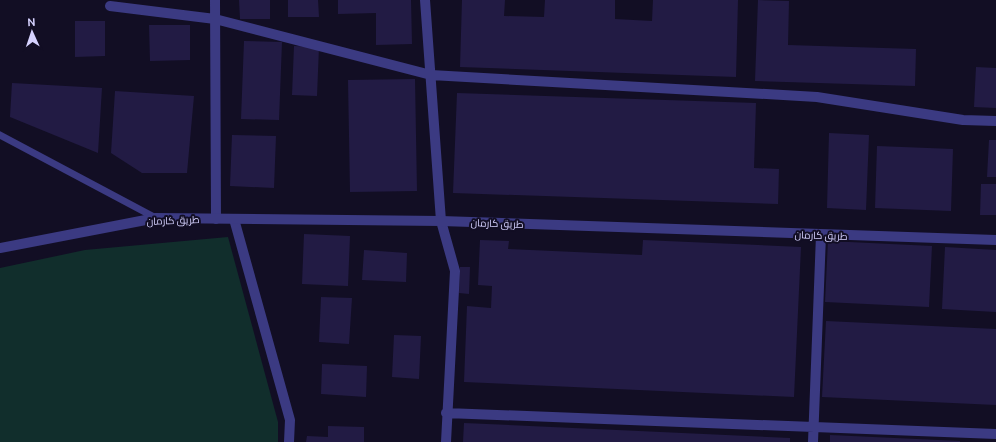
<svg xmlns="http://www.w3.org/2000/svg" width="996" height="442" viewBox="0 0 996 442" font-family="Ubuntu,Cairo,sans-serif">
<rect width="100%" height="100%" fill="#120e24"/>
<path fill="#112e2c" d="M228,237L278,422V442H0V268L85,250Z"/>
<path fill="#221b44" d="M239,0H270V19H240Z
M288,0H318L319,17H288Z
M338,0H411L412,44L376,45V13L338,14Z
M462,0H505L504,16L544,17L545,0H615V19L652,21L653,0H738L736,77L460,67Z
M758,0L789,1L788,45L916,49L915,86L755,81Z
M75,21H105V56L75,57Z
M149,25H190V60L150,61Z
M244,41L282,42L279,120L241,119Z
M294,46L319,47L317,96L292,95Z
M976,67L996,68V108L974,107Z
M415,79L417,191L350,192L348,80Z
M12,83L102,88L98,153L10,117Z
M115,91L194,96L187,173H142L111,153Z
M457,93L756,103L754,168L779,169L778,204L453,193Z
M829,133L869,135L866,210L827,208Z
M232,135L276,136L274,188L230,186Z
M989,140H996V177H987Z
M877,146L953,149L951,211L875,208Z
M981,184H996V215H980Z
M304,234L350,236L348,286L302,284Z
M480,240L509,241L508,249L642,255L643,240L801,247L794,397L464,382L467,306L491,308L492,286L478,285Z
M828,241L932,246L929,307L825,302Z
M945,247L996,250V312L942,309Z
M364,250L407,253L406,282L362,280Z
M460,267H470L469,294L459,293Z
M321,297L352,298L349,344L319,342Z
M826,321L996,329V405L822,397Z
M394,335L421,336L419,379L392,377Z
M322,364L367,366L366,397L321,394Z
M464,423L790,438V442H463Z
M328,426L364,427V442H306L307,436L328,437Z
M830,435L960,441V442H830Z"/>
<g fill="none" stroke-linecap="round" stroke-linejoin="round">
<path stroke="#3b3a82" stroke-width="7" d="M0,135L156,218"/>
<path stroke="#3b3a82" stroke-width="10" d="M215,0L216,219
M425,0L441,221L455,271L446,442
M110,6L215,19L431,75L817,97L963,120L996,121
M234,219L290,420L289,442
M446,413L996,434
M813,442L821,235"/>
<path stroke="#3b3a82" stroke-width="10" d="M0,248L156,218L441,221L996,240"/>
</g>
<g text-anchor="middle" stroke-width="4" stroke-linejoin="round" paint-order="stroke">
<g font-size="10" fill="#d6d2ff" stroke="#120e24">
<text transform="translate(173 220) rotate(-2)" y="4">طريق كارمان</text>
<text transform="translate(497 223) rotate(2)" y="4">طريق كارمان</text>
<text transform="translate(821 235) rotate(2)" y="4">طريق كارمان</text>
</g>
</g>
<g transform="translate(32 32) rotate(357)" stroke="#120e24" stroke-width="3" paint-order="stroke">
<path d="M0-3L7 15L0 10L-7 15Z" fill="#d6d2ff"/>
<text y="-6" font-size="11" font-weight="bold" text-anchor="middle" fill="#d6d2ff">N</text>
</g>
</svg>
